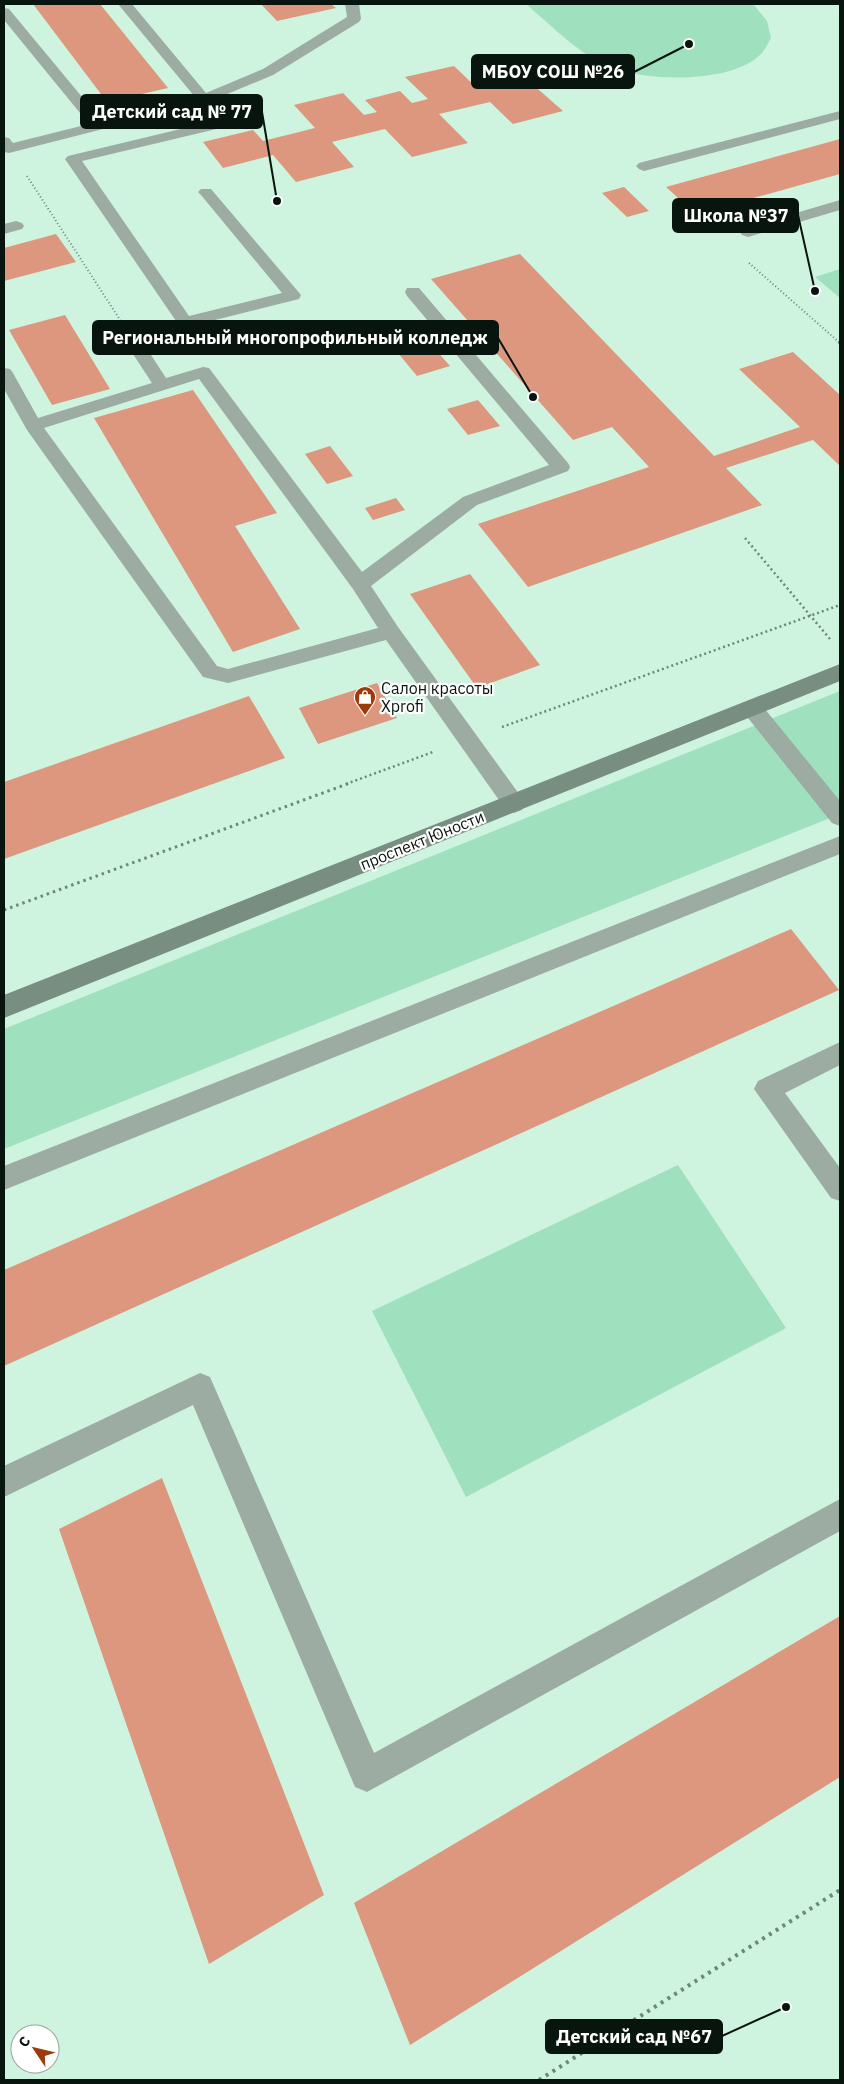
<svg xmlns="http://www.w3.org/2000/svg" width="844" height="2084" viewBox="0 0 844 2084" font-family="'IBM Plex Sans',sans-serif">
<rect width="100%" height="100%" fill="#cef3df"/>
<path fill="#9fe0bf" d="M526,4H753L767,21L771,38C768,43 765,50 761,54C732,83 655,81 618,70C609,67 599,62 591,57C569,44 545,20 526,4Z
M840,269V298L815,277Z
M840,691V814L4,1149V1029Z
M678,1165L786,1328L466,1497L372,1311Z"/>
<path fill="#dc977e" d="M33,4H100L168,88L107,102Z
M261,4H331L336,8L277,21Z
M454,66L476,87L523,76L563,111L513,124L490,102L439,114L468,143L412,157L385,129L332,142L354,167L296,182L273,155L223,168L203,142L253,130L263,141L315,128L294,105L343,93L364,115L377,112L365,100L400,91L412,103L428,99L405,77Z
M840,139V174L696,214L666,187Z
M624,187L649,211L627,217L602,193Z
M56,234L76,262L4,281V248Z
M520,254L714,456L800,427L739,369L793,352L840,395V466L813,440L726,468L762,505L528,587L478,524L649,467L612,427L573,440L431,279Z
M65,315L110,389L52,405L9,330Z
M425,338L450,366L417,376L393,347Z
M193,390L277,513L235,526L300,629L233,652L94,418Z
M478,400L500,426L468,435L447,409Z
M330,446L353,476L327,484L305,454Z
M396,498L405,510L373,520L365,508Z
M470,574L540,665L477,688L410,594Z
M377,683L397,718L318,744L299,708Z
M249,696L285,758L4,859V782Z
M791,929L839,990L4,1366V1270Z
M162,1478L324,1895L209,1964L59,1529Z
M840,1616V1777L410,2045L354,1903Z"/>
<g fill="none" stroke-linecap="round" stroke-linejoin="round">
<path stroke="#6e877a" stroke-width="2" stroke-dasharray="1 2.5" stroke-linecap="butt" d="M27,176L124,326
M749,263L840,343"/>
<path stroke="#6e877a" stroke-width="2.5" stroke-dasharray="2 3" stroke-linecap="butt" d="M838,342L840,343
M745,538L830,639
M502,727L840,605
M346,784L433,752"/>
<path stroke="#6e877a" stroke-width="3" stroke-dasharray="2.5 4" stroke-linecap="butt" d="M4,910L350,783"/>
<path stroke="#6e877a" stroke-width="4" stroke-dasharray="3 5" stroke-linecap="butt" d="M539,2080L840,1890"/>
<path fill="#9caca3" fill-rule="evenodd" d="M118,4H132L206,93L263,69L347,17L345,4H359L361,19L359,22L273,75L213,100L231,123L229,126L82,161L189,316L282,293L201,195L198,192L201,189H211L301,295L299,299L191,326L151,355L166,378L203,367L209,368L362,572L463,497L549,465L407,296L405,292L407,288H419L568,463L570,467L568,471L477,505L371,586L398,627L522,798L525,804L522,810L514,813L506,810L386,640L228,683L203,677L27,430L4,389V368L10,369L13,373L38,418L152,383L133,354L176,321L65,159L68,156L214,121L201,104L9,153L4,152V137L9,138L13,143L89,124L4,20V8L9,9L102,121L195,97ZM199,379L353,589L378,628L228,669L217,666L44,428Z
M840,111V119L644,171L639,169L636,166L639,163Z
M840,200V210L748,237L742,235L740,232L742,229Z
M16,221L22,223L24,226L22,229L4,234V224Z
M752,700L760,703L840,801V826L832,823L744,713L741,708L744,703Z
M840,836V854L4,1190V1166Z
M840,1042V1065L785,1093L840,1168V1201L831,1198L754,1089L758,1081Z
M200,1373L210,1377L374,1753L840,1499V1531L367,1792L355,1787L193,1405L4,1497V1466Z"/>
<path fill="#778e81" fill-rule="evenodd" d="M840,664V681L4,1018V995Z"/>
</g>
<defs>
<g id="shop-pin" transform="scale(1.125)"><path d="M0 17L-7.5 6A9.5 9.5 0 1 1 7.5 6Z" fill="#9e3909" stroke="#fff"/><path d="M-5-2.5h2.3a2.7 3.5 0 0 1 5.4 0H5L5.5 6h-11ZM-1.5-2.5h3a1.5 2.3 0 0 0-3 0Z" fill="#fff"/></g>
</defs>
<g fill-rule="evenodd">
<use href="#shop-pin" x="365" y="697"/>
</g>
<g text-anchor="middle" stroke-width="4.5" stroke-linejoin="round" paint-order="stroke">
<g font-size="16" fill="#08150f" stroke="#fff" text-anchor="start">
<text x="381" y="694">Салон красоты<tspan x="381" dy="18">Xprofi</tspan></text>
</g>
<g font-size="16" fill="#08150f" stroke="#fff">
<text transform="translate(422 840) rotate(-22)" y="6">проспект Юности</text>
</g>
</g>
<path fill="none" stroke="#08150f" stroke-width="2" d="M689 44L634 72M277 201L262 112M815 291L798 215M533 397L498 338M786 2007L722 2036"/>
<g fill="#08150f" stroke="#fff" stroke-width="2">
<circle cx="689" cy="44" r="5"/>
<circle cx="277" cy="201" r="5"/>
<circle cx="815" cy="291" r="5"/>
<circle cx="533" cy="397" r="5"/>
<circle cx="786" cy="2007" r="5"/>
</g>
<g fill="#08150f" stroke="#08150f" stroke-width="2">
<rect x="472" y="55" width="162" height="33" rx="5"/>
<rect x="81" y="95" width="181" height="33" rx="5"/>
<rect x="673" y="199" width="125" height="33" rx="5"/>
<rect x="93" y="321" width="405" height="33" rx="5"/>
<rect x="546" y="2020" width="176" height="33" rx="5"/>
</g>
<g font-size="18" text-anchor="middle" font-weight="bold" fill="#fff">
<text x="553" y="78">МБОУ СОШ №26</text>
<text x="172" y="118">Детский сад № 77</text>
<text x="736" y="222">Школа №37</text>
<text x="295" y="344">Региональный многопрофильный колледж</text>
<text x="634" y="2043">Детский сад №67</text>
</g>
<rect width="844" height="2084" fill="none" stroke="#08150f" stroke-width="10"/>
<g transform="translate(35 2049) rotate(305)"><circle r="24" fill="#ffffff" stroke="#9ca19f"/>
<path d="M0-4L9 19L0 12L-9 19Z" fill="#9e3909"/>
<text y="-8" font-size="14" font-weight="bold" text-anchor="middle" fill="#08150f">С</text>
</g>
</svg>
